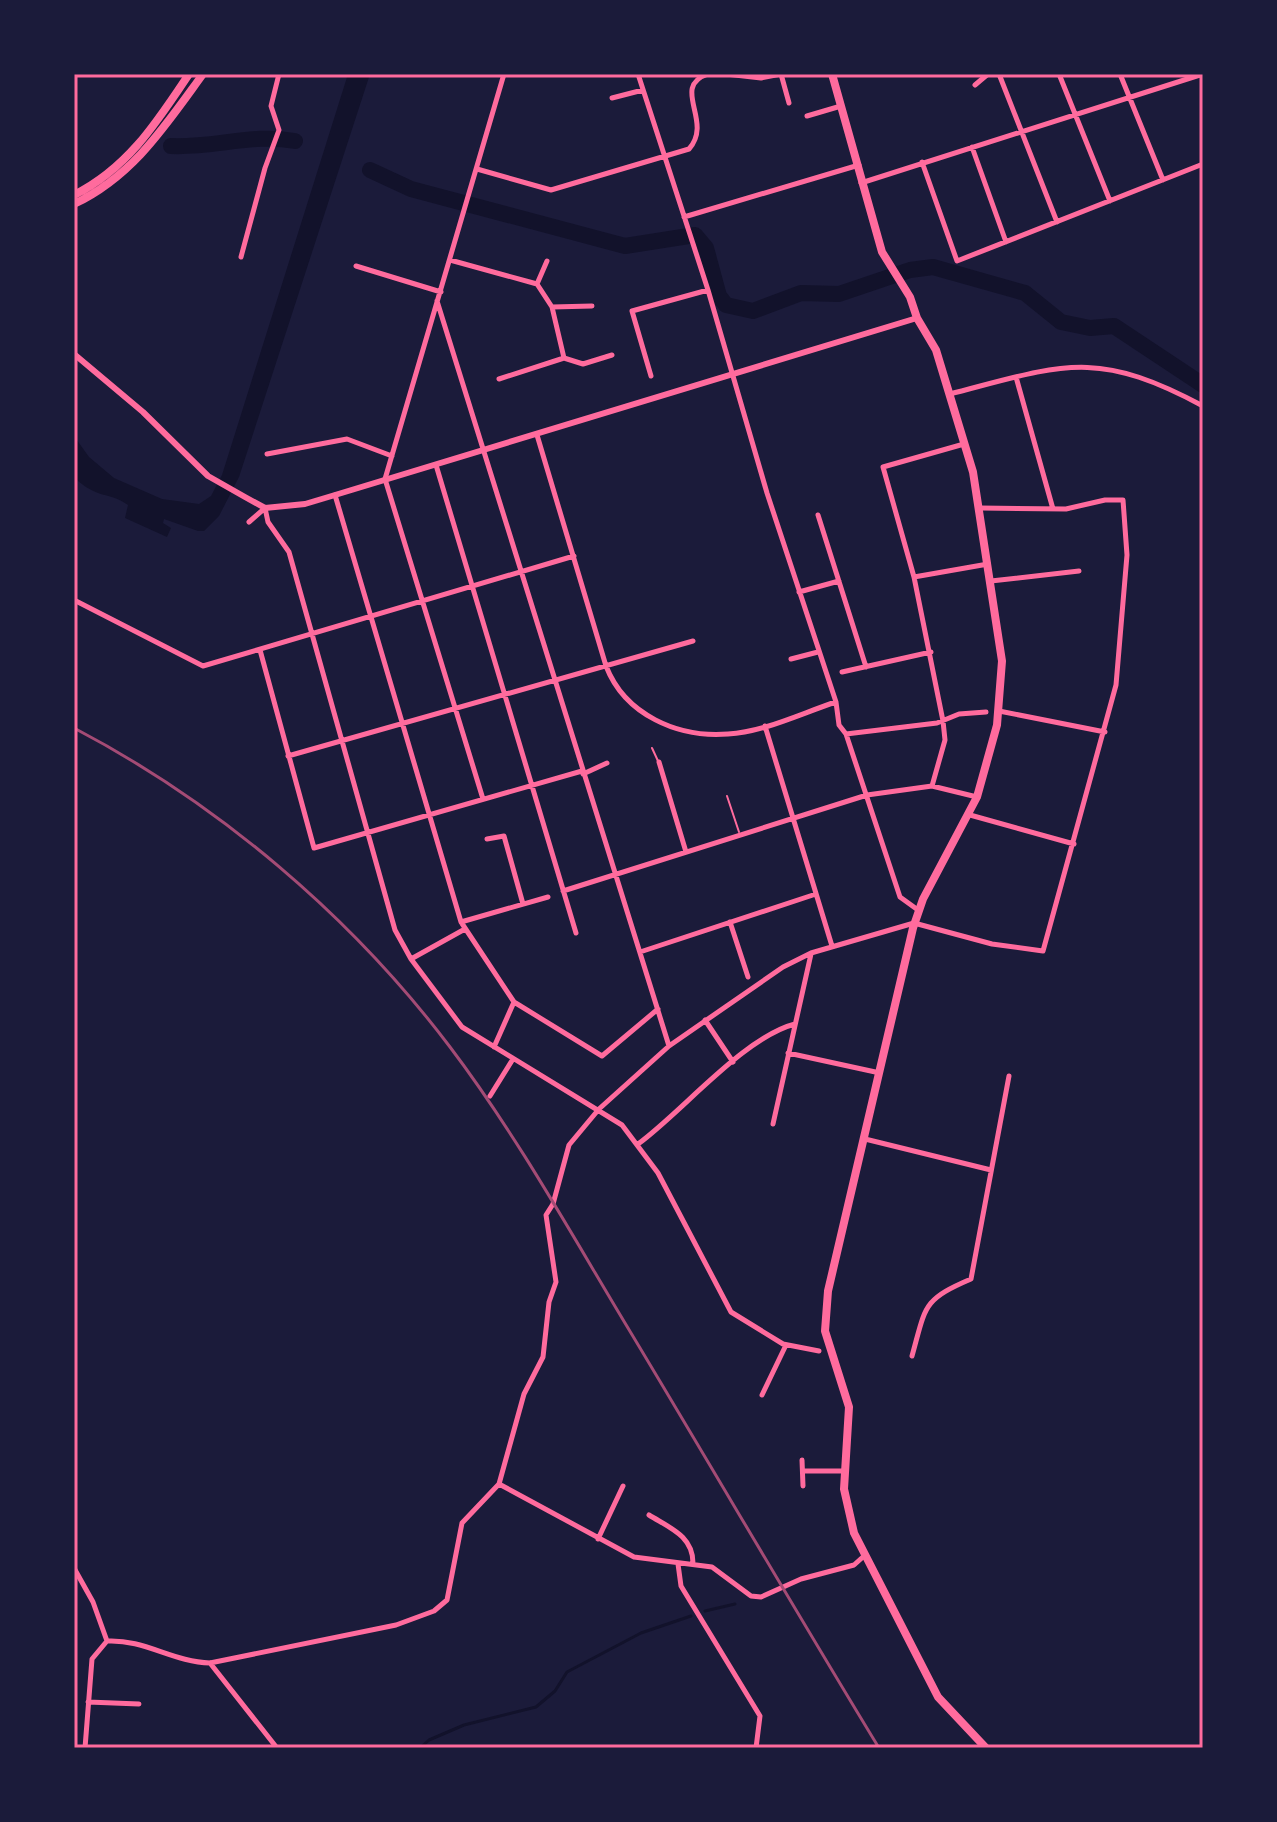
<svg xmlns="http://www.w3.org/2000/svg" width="1277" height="1822" viewBox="0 0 1277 1822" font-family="'Noto Serif',serif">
<rect width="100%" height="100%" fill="#1b1b3a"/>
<path fill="#12122b" d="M348,74H370L239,477L219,516L204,531H198L164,519L163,523L171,528L167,537L125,518L128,505C109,491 97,500 74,477V436L89,457L114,478L162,499L199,504L211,496L222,475Z"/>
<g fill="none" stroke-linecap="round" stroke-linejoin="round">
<path stroke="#12122b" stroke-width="3" d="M705,1611L735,1604
M420,1748L429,1740L464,1725L536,1707L555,1691L567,1672L641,1633L691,1616"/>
<path stroke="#12122b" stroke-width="16" d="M171,146C214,148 254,133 295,141
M370,170L411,189L625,246L695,235L706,248L719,296L726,305L753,311L801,293L839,294L910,270L933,267L1025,293L1061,322L1090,328L1114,326L1203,385"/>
<path stroke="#ff6b9d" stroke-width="2" d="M652,748L658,761
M727,796L739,832"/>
<path stroke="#ff6b9d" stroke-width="5" d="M638,74L708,290L767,493L836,702L839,725L846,734L900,897L918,910
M726,74L761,78L781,74L789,103
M999,74L1057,222
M1059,74L1110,201
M1120,74L1163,180
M975,85L988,74
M612,98L643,90
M807,116L841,106
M972,147L1006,242
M922,162L957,261L1203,164
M477,169L551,190L689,149C714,121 670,87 708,74
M861,183L1203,74
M684,217L859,165
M241,257L265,168L279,130L271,106L279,74
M450,260L537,284L552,307L592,306
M356,266L441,292
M537,284L547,261
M437,301L669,1046
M552,307L564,358
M651,376L632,311L708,290
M1016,377L1053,509
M499,379L564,358L583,364L612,355
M950,394C1062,365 1095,348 1203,406
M537,435L606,666C625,715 678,738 728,734C764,732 802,713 836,702
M267,454L347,439L392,456
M436,465L576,933
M335,495L461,922L514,1002L602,1056L658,1009
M265,508L268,522L289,552L395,930L411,959L462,1027L622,1125L658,1173L731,1312L783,1344L819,1351
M818,515L866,667
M249,522L265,508
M914,577L988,564
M991,581L1079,571
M799,592L839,581
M74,600L203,666L574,556
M260,650L314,848L582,771
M791,659L818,652
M842,672L931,652
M999,711L1105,732
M765,726L832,946
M846,734L937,723L959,714L986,712
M288,756L693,641
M659,762L686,852
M583,774L607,763
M932,786L945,740L943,721L914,577L883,467L964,444
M483,799L385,479L504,74
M970,815L1074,844
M487,839L504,836L523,904
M563,891L867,795L932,786L977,797
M461,922L548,897
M730,922L748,977
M640,952L816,894
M411,959L465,929
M705,1020L733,1062
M494,1047L514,1002
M788,1053L880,1073
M490,1096L513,1059
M773,1124L811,954
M865,1139L991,1170
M638,1144C682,1112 744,1037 795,1024
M912,1356C926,1306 922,1300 971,1279L1009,1076
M762,1395L786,1345
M802,1460L803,1486
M803,1471H845
M499,1484L634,1557L712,1567L751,1596L761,1597L801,1579L854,1565L864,1556
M649,1515C670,1528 693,1536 693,1563
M598,1539L623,1486
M678,1564L681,1586L760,1716L756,1748
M74,1568L93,1602L107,1641
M210,1663L277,1748
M88,1702L139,1704
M85,1748L92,1659L107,1641C144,1639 173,1662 210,1663L396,1625L434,1611L447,1600L462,1523L499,1484L524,1394L543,1357L549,1302L556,1282L546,1215L553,1204L569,1145L599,1109L669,1046L783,967L811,953L914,923L992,944L1043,951L1116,685L1127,555L1123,500H1105L1066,509L980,508"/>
<path stroke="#ff6b9d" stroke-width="6" d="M74,354L143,412L208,476L245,497L265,508L305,504L335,495L917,318"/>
<path stroke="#ff6b9d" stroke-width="8" d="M74,195C128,168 157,122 189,74
M74,204C133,176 165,126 203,74"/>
<path stroke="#ff6b9d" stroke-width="8" d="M832,74L882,252L910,297L917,318L936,350L973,472L1002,661L997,725L977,797L923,899L913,928L828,1291L825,1331L849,1407L844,1489L854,1533L938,1697L986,1748"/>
<path stroke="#a44b75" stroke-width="3" d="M74,728C219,804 351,916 450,1047C518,1137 573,1237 631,1333C714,1471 795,1610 879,1748"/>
</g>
<rect width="1277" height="1822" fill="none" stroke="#1b1b3a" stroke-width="152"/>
<rect x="76" y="76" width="1125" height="1670" fill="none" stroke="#ff6b9d" stroke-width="3"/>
</svg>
